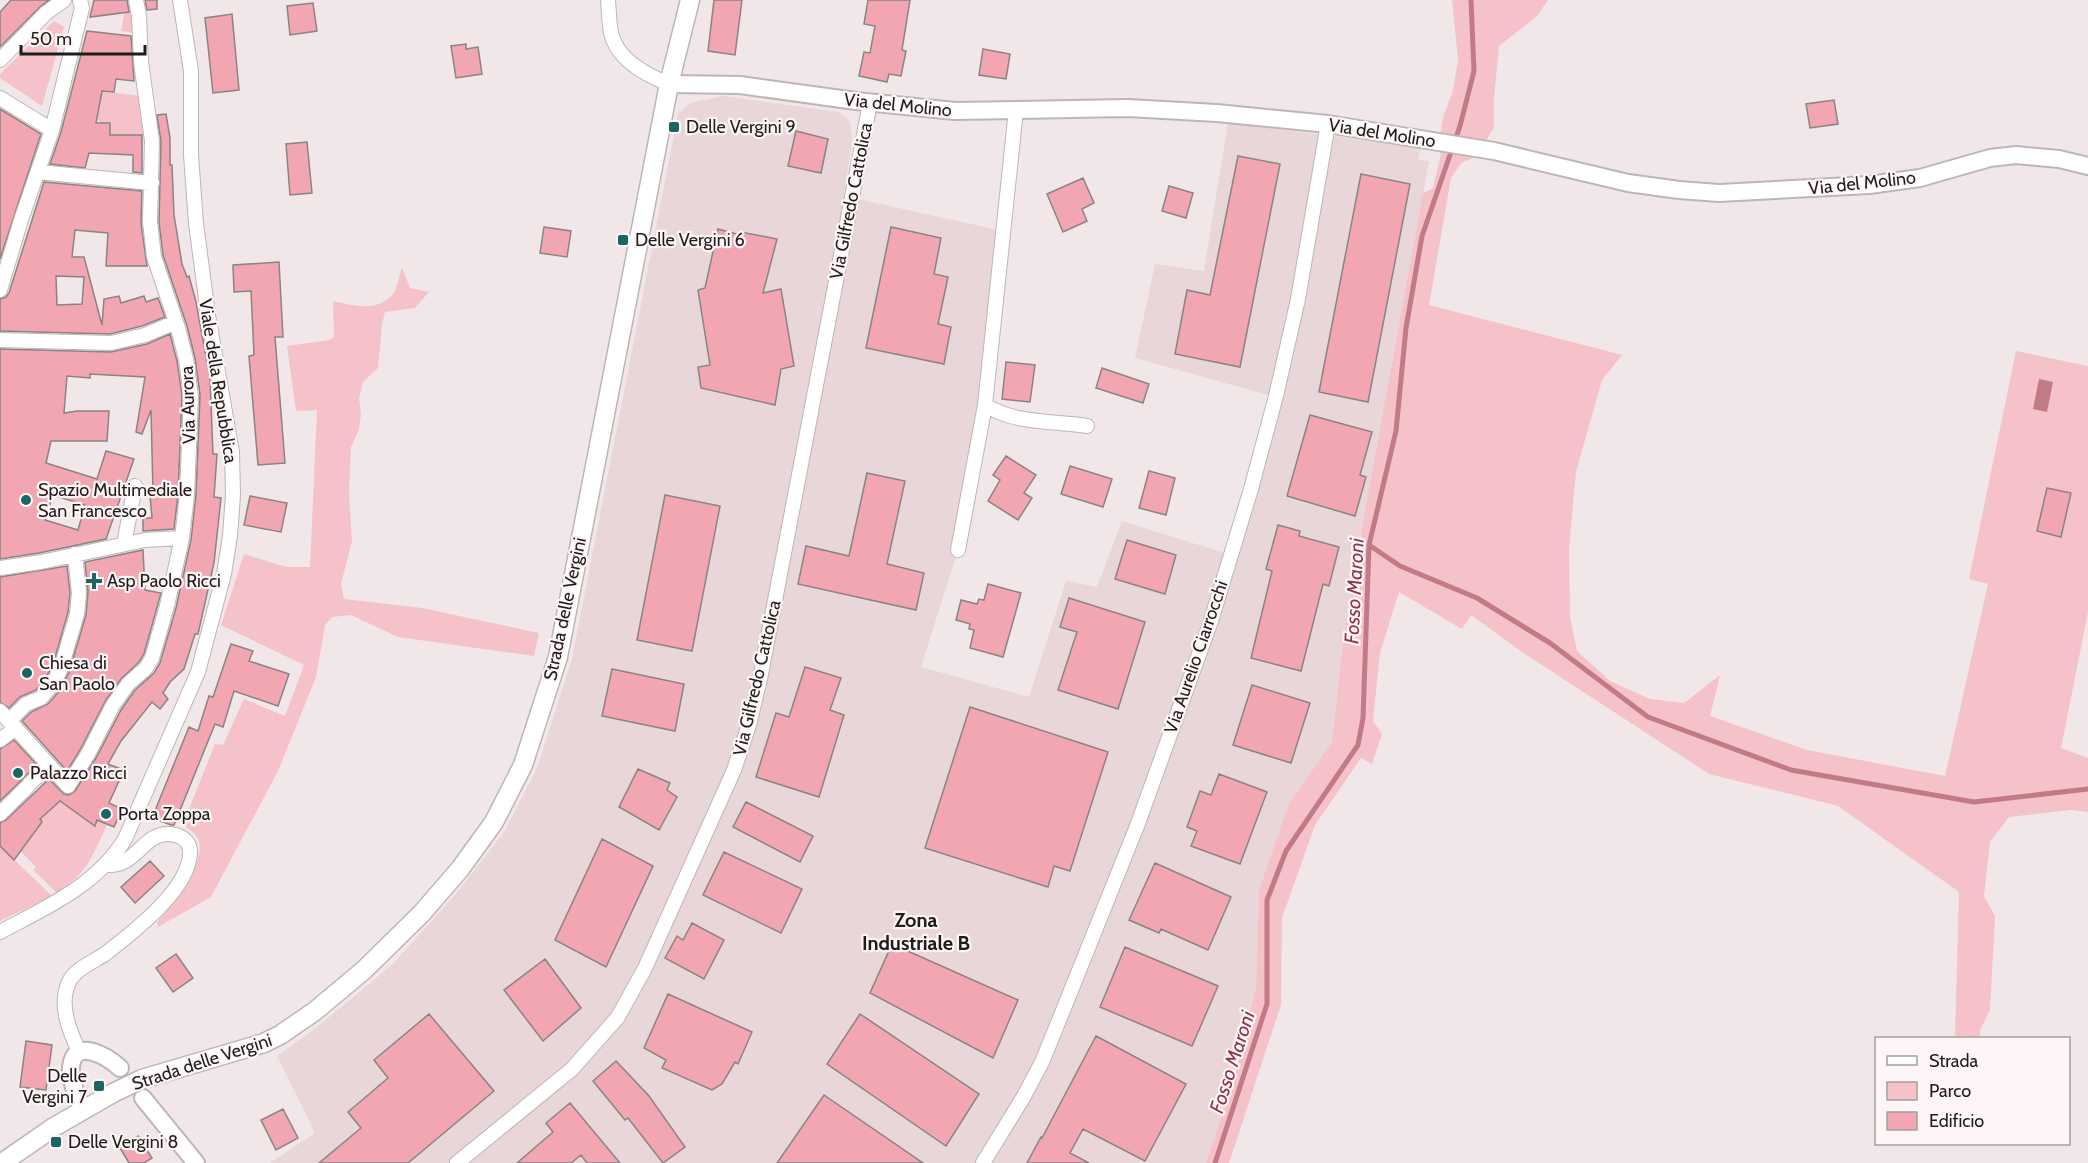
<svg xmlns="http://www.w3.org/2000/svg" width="2088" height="1163" viewBox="0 0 2088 1163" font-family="Cabin,sans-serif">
<rect width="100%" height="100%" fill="#f1e7e8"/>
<path fill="#e8d6d8" d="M723,96L838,112L846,117L851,126L852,141L844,196L1003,231L958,550L921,667L1029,697L1066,581L1097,587L1122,521L1231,555L1276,397L1135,358L1155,264L1204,271L1228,123L1421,147L1418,160L1429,161L1363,522L1343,642L1332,742L1288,805L1259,890L1256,986L1235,1077L1206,1163H270L315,1133L277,1056L316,1028L392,965L456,894L504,832L537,768L572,659L678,114L690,103Z"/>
<path fill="#f5c2c9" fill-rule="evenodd" d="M1452,0H1548L1537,16L1499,46L1494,98V127L1477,157L1462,162L1451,178L1429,305L1622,355L1602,380L1576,472L1569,548L1570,617L1577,651L1610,681L1650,699L1684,703L1720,675L1710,716L1807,750L1945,776L1988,584L1969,579L2016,351L2088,366V612L2061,748L2088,758V812L2071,810L2009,817L1990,842L1984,896L1995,916L1990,1010L1980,1030V1038L1955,1036L1959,892L1838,806L1709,774L1522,652L1471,615L1462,629L1399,592L1380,653L1373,721L1382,734L1372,764L1361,758L1315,825L1282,918L1281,1005L1229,1163H1206L1235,1077L1256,986L1259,890L1288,805L1332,742L1343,642L1363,522L1423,193L1433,188L1441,154L1438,148L1443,117L1453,91L1458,59ZM2047,488L2071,494L2061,537L2037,531Z
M134,9L136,33L121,31L125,10Z
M54,21L64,27L42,106L0,78V74Z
M102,91L141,96L146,135H110V123H100L97,118Z
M402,268L410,288L429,292L415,308L385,312L382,325L378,368L363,382L359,398L361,414L359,429L351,447L349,492L352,541L341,584L344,599L422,608L539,633L534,656L398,637L351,615L332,617L325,625L316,677L278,771L211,897L158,927L157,923C170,907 211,857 197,837C194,832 187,828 183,824L215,744L223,745L244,699L285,716L304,665L221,625L244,554L286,567H310L317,410L296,411L287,346L330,340L334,337L333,301C352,305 376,313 392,295C397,290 399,276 402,268Z
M65,796L71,808L94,825L97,820L107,825C92,857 88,872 57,893L33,870L36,867L20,851L42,822L36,816Z
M0,846L52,896L0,921Z"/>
<path fill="#c27a86" d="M2039,379L2053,382L2047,412L2033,409Z"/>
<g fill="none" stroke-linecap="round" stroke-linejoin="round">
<path stroke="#c27a86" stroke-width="5" d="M1369,545L1400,566L1477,598L1550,643L1648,717L1791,770L1974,802L2088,789
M1215,1163L1267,1004V900L1286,851L1358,745L1363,718L1369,545L1396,431L1406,328L1422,236L1460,126L1474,71L1471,0"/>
</g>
<path fill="#f1a6b1" stroke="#8b8384" stroke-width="1.5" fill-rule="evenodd" d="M11,0H49L40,7L0,47V12Z
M94,0H127L129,12L90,17Z
M145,0H157V9L147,10Z
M714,0H742L735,55L708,51Z
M868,0H910L902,50L906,51L901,76L889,74L887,82L859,76L864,52L870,53L875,26L864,24Z
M313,3L317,31L290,35L287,6Z
M232,14L239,90L213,93L205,18Z
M87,31L131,36L134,81L116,79L114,92L102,91L96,123H110V135H142V173L133,172V155L89,153L85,168L50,164L61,132Z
M466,44V49L478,47L482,74L456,78L451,46Z
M983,49L1010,54L1006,79L979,75Z
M1834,100L1838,124L1810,128L1806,104Z
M0,109L41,134L0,259Z
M166,114L170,138V165H172L174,215L182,264L187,277L189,276L196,302L210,378L213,454H217L214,497L221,498L214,563L198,634H195L184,669L170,682L163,693L168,699L160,709L152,702L121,741L108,764L124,770L109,803L122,809L114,827L97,820L95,826L60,801L40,819L42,822L14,860L0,846V823L6,820L49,779L64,794L69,795L75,791L96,758L121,710L135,690L154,673L160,663L176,608L191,540L196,495L200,395L195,358L187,326L163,255L159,222L161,141L157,115Z
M796,131L828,139L821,173L788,166Z
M307,142L312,193L290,195L286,144Z
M1238,156L1280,164L1240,367L1175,354L1187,290L1210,295Z
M1361,174L1410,184L1368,402L1319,392Z
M1083,178L1094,203L1082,209L1087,221L1063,232L1047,194Z
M44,182L142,191L141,223L147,266H106L108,233L75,230L72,257H84L102,325L104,299L119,296L121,303L144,296L146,302L158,298L165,317L142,326L110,334L0,331V299L6,297L9,293ZM56,276L84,277L82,304L57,305Z
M1169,186L1193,193L1186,218L1162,211Z
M544,227L571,231L567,257L540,253Z
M891,227L941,238L934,274L948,277L938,324L951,327L944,364L866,348Z
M718,229L740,235L741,232L777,239L763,293L781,289L794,366L781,369L775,405L701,388L698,367L710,365L698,290L705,288Z
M279,262L283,337H275L285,463L258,465L249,356L254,355L251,291L234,292L233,265Z
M170,334L177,361L182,396L178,494L174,529L143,531V518H152L150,495L153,494L151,410L142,434L136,432L145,377L90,374V378L67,376L64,413L77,411H109L107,441H51L46,463L97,479L106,451L134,459L106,539L39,553L0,559V349L111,352L147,344ZM53,495L85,505L78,530L45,520Z
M1006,362L1035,365L1030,402L1002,399Z
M1102,368L1149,384L1143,403L1096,388Z
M1310,415L1372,432L1360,475L1366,477L1355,516L1287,496Z
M1006,456L1036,475L1024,493L1032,498L1018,520L988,501L1000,480L993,475Z
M1070,466L1112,479L1103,507L1061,494Z
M1149,471L1175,478L1166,515L1139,508Z
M867,473L905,481L887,564L924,573L916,610L798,584L806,546L849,556Z
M2047,488L2071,493L2061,537L2037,531Z
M665,495L720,506L692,651L637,640Z
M250,496L287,503L281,532L244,525Z
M1278,525L1300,531L1299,536L1339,547L1329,586L1323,584L1301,671L1251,658L1272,571L1266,569Z
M1127,540L1176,555L1165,594L1115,579Z
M143,550L145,590L161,593L144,654L139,662L121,679L106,700L80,750L67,771L22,721L31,712L48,704L60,690L69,672L86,615L88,592L85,562Z
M67,566L70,593L68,612L53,665L45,679L36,690L20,697L9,708L0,702V577Z
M988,584L1021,593L1003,657L970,648L974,630L969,629L970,624L956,620L961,600L977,604L979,599L984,600Z
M1069,598L1145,622L1118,709L1058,690L1077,632L1060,627Z
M231,644L253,651L249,661L289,674L278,706L234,691L223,727L215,724L174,825H171L152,818L189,727L198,731L209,696L213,697Z
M805,667L841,678L830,710L844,715L819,797L756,777L776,713L789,717Z
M612,669L684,684L675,731L602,716Z
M1252,685L1310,703L1291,763L1233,745Z
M970,707L1108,752L1070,871L1054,866L1048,887L925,848Z
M14,740L37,765L0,801V749Z
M638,769L670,783L667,790L677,797L659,830L619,807Z
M1219,774L1267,792L1240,864L1191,846L1197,831L1187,827L1200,791L1211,795Z
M746,802L813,836L800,862L733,827Z
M602,839L653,866L606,967L555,940Z
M724,852L802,889L781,933L703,895Z
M150,861L164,876L135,903L121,887Z
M1155,863L1231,897L1208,950L1161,929L1159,933L1129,920Z
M692,923L724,940L704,979L665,958L677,936L683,940Z
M892,944L1018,1000L993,1058L870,993Z
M1125,947L1218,986L1192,1046L1100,1007Z
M176,954L193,978L173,992L156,968Z
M545,959L581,1008L543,1041L504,990Z
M668,994L752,1032L738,1064L735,1062L722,1084L712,1090L662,1068L666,1060L644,1048Z
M429,1014L494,1091L408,1163H319L361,1128L348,1112L388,1078L374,1060Z
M860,1014L979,1094L946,1146L827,1064Z
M1096,1036L1186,1084L1145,1161L1083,1129L1070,1153L1089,1163H1027L1041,1137L1042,1138Z
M26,1041L52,1045L46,1090L20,1087Z
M616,1061L649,1096L685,1147L663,1163L628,1118L625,1120L593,1081Z
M824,1095L923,1163H777Z
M570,1103L620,1163H587L581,1155L571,1163H517L553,1132L546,1123Z
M283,1109L298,1138L276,1150L261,1120Z
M138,1136L152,1158L144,1163H129L120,1148Z"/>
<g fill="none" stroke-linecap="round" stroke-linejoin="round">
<g stroke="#beb5b6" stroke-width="16">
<path id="minor" d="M608,0C609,11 609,22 611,33C617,60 646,75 669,84
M0,60L46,13L64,0
M0,98L52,130
M38,172L152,183
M0,290L21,220L52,130L82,8L80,0
M0,340L111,343L145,335L176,322
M985,405C1015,424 1054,421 1087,426
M124,544L135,486
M958,550L985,405L1016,110
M0,568L41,562L145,540L182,538
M0,711L68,786L88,754L113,705L128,684L146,668L152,658L167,606L182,538L187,495L191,396L186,359L178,328L154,257L150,222L152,141L141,62L139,16L136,0
M9,721L26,704L41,698L53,684L61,668L77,614L79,593L75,554
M0,740L16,728
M30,783L50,766
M0,814L27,787
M0,932C47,907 97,885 125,839L198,672L224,574L230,536L233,495L232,452L208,315L196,223L191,155V71L180,0
M80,1053C70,1033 58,1005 69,982C75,969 93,962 105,954C132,933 192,888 190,850C189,840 180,835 170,834C143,832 137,867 107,865
M457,1163L572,1069L618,1017L645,968L734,770L749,725L760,679L870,103
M983,1163L1024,1096L1042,1062L1062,1013L1137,826L1211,621L1251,489L1276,396L1298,299L1328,124"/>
</g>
<g stroke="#beb5b6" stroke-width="20">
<path id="tertiary" d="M669,84L740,85L856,101L955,111L1128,108L1217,113L1328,124L1494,151L1628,183L1679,190L1719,193L1869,185L1920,178L1990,158L2016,155L2059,159L2088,166
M143,1098L196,1163
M83,1109C77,1097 70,1081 71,1067C74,1036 108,1057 120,1068"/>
</g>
<g stroke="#beb5b6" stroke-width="21">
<path id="secondary" d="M142,1079L264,1043L280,1035L315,1011L364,970L422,913L460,869L494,822L523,765L558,657L669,84L690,0
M2,1163L54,1127L113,1093"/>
</g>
<use href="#minor" stroke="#fff" stroke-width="14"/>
<use href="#tertiary" stroke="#fff" stroke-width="16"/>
<use href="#secondary" stroke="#fff" stroke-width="18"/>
<g stroke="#beb5b6" stroke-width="21" stroke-linecap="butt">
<path id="secondary-bridge" d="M113,1093L142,1079"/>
</g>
<use href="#secondary-bridge" stroke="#fff" stroke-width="18"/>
</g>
<g fill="#196662" stroke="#fef5f6" stroke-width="2">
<rect x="668" y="121" width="12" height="12" rx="3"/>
<rect x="617" y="234" width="12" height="12" rx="3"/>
<circle cx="26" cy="500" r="6"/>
<path d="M91 572h6v6h6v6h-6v6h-6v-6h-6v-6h6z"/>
<circle cx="27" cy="673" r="6"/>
<circle cx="18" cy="773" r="6"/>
<circle cx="106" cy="814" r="6"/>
<rect x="93" y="1080" width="12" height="12" rx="3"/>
<rect x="50" y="1136" width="12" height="12" rx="3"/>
</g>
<g text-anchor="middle" stroke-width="4.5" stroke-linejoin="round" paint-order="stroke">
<g font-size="18" fill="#1f1c1c" stroke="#fef5f6">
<text transform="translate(898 105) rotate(6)" y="6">Via del Molino</text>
<text transform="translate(1382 133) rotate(9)" y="6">Via del Molino</text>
<text transform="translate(1862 183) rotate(-6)" y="6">Via del Molino</text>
<text transform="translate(851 201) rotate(-79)" y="6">Via Gilfredo Cattolica</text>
<text transform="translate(218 381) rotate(81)" y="6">Viale della Repubblica</text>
<text transform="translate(188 405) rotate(-92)" y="6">Via Aurora</text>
<text transform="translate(565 609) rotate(-78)" y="6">Strada delle Vergini</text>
<text transform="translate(1196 657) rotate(-71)" y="6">Via Aurelio Ciarrocchi</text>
<text transform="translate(757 678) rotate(-77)" y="6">Via Gilfredo Cattolica</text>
<text transform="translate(202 1062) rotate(-18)" y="6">Strada delle Vergini</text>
</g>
<g font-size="18" fill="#1f1c1c" stroke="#fef5f6" text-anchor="start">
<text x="686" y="133">Delle Vergini 9</text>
<text x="635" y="246">Delle Vergini 6</text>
<text x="38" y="496">Spazio Multimediale<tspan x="38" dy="21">San Francesco</tspan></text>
<text x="107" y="587">Asp Paolo Ricci</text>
<text x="39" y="669">Chiesa di<tspan x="39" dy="21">San Paolo</tspan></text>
<text x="30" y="779">Palazzo Ricci</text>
<text x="118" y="820">Porta Zoppa</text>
<text x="87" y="1082" text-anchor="end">Delle<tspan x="87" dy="21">Vergini 7</tspan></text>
<text x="68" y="1148">Delle Vergini 8</text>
</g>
<g font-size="20" font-style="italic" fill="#8c3448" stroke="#fef5f6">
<text transform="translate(1354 591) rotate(-87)" y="7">Fosso Maroni</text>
<text transform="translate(1232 1062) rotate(-72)" y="7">Fosso Maroni</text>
</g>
<g font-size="20" font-weight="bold" fill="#1f1c1c" stroke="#fef5f6">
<text x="916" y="927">Zona<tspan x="916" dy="23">Industriale B</tspan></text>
</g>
</g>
<rect x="1875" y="1037" width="195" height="108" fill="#fef5f6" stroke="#a59e9f" stroke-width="1.5"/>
<rect x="1887" y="1056" width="30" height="9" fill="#ffffff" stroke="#a59e9f" stroke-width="1.5"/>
<text x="1929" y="1067" font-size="18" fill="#1f1c1c">Strada</text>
<rect x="1887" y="1082" width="30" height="18" fill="#f5c2c9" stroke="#a59e9f" stroke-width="1.5"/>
<text x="1929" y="1097" font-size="18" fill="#1f1c1c">Parco</text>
<rect x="1887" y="1112" width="30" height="18" fill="#f1a6b1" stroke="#a59e9f" stroke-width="1.5"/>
<text x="1929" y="1127" font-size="18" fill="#1f1c1c">Edificio</text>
<path d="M21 45v9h124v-9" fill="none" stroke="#1f1c1c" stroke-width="3"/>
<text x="30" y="45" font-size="18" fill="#1f1c1c" stroke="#fef5f6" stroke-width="4.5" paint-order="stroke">50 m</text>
</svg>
